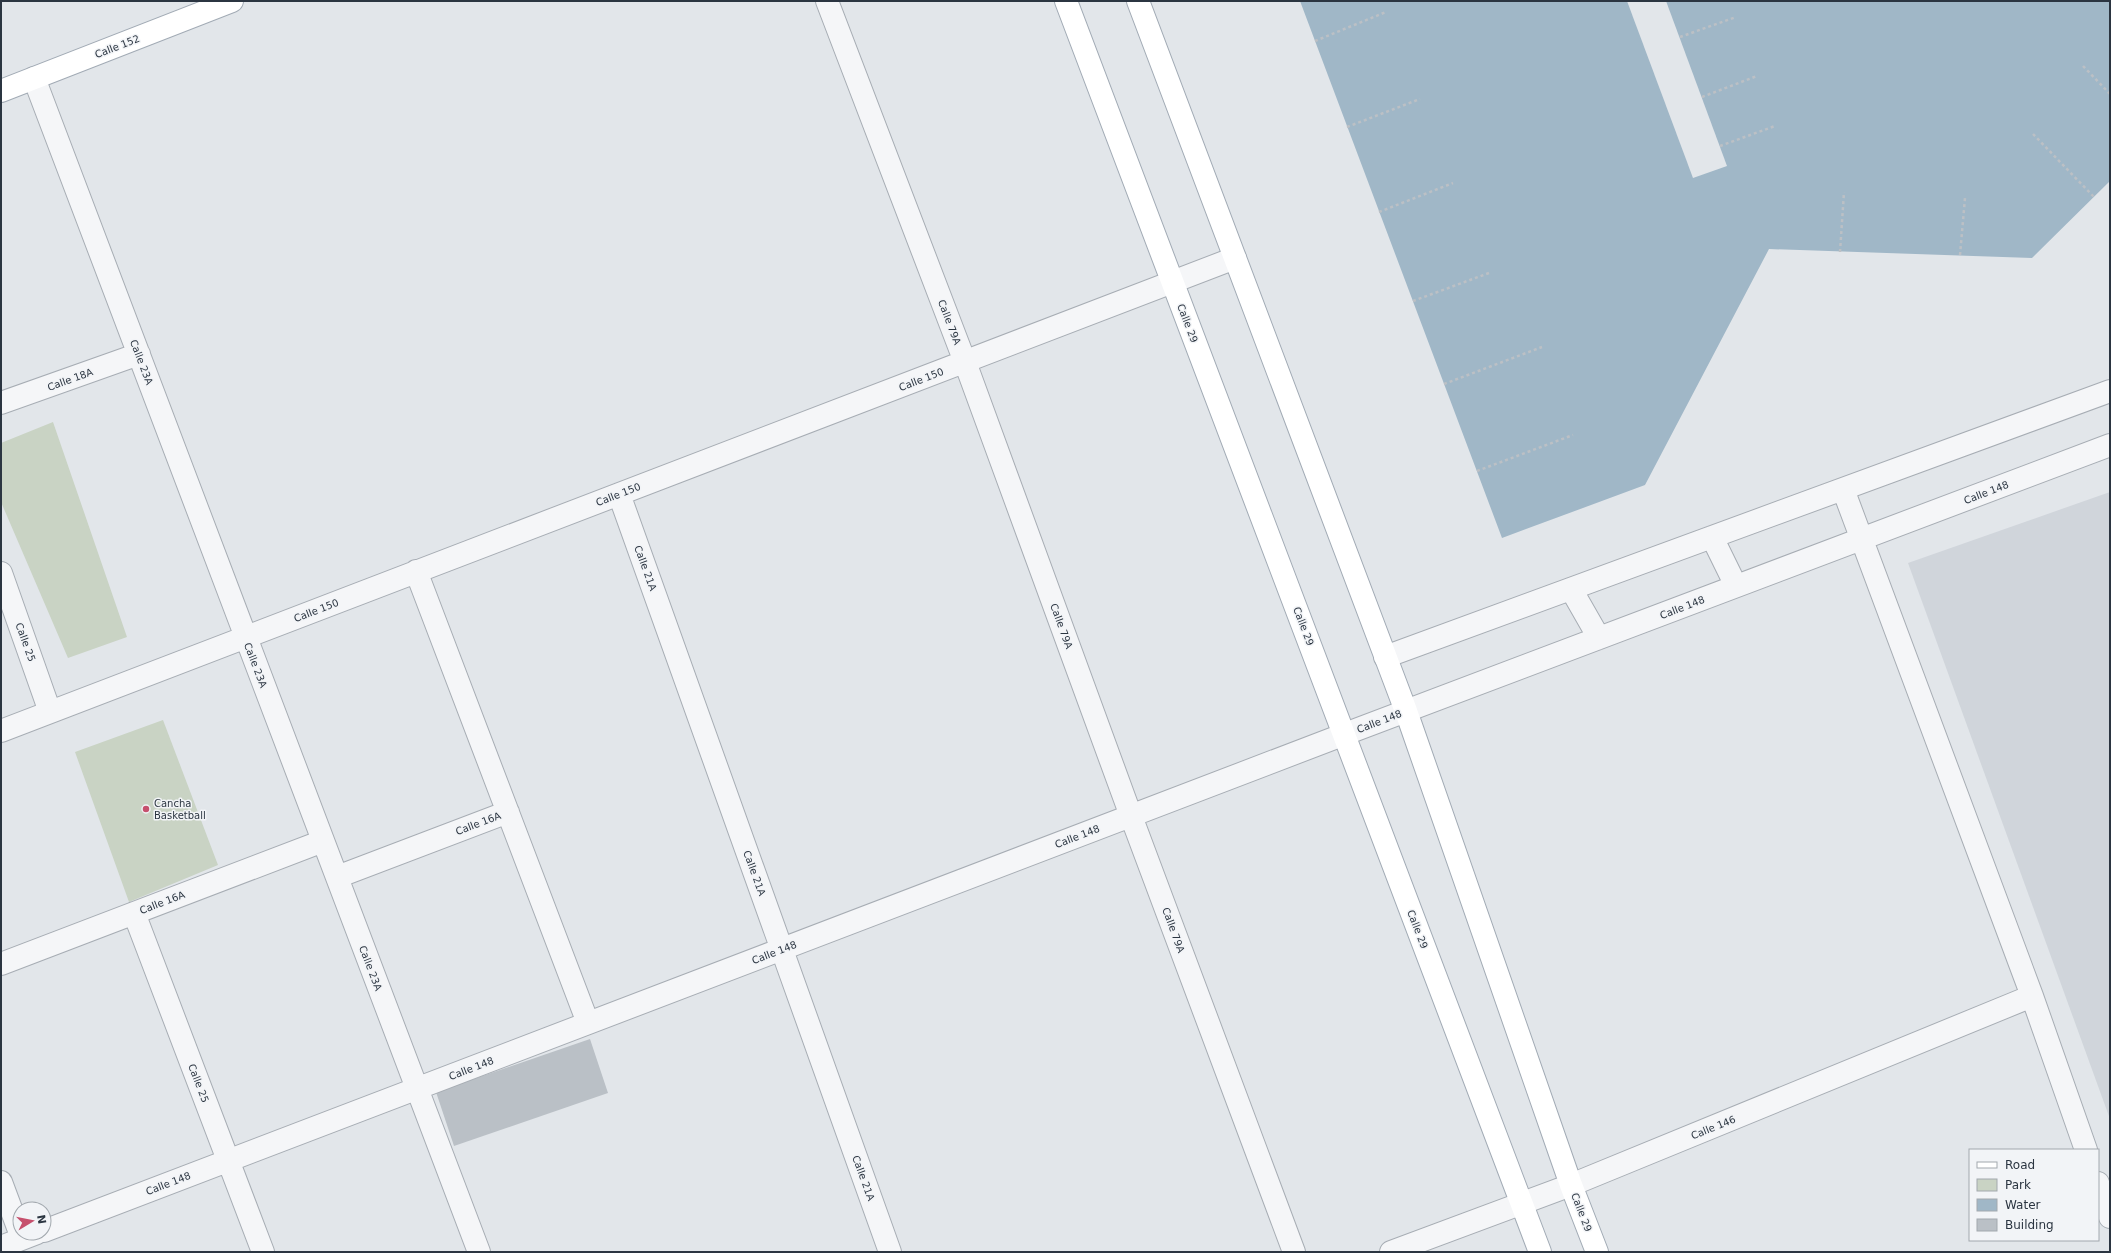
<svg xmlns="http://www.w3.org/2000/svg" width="2111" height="1253" viewBox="0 0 2111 1253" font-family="'DejaVu Sans',sans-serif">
<rect width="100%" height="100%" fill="#e2e6ea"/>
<path fill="#d0d5db" d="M2110,492V1119L1908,563Z"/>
<path fill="#c9d3c4" d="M53,422L127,637L68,658L1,502V443Z
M163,720L218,865L129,902L75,752Z"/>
<path fill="#a0b7c7" d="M1300,1H2110V181L2032,258L1769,249L1645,485L1502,538Z"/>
<path fill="#e2e6ea" d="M1627,1H1666L1727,166L1693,178Z"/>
<path fill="#bac0c6" d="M590,1039L608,1093L454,1146L436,1092Z"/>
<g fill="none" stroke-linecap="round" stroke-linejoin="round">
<g stroke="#a7adb4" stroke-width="24">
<path id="minor" d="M827,1L965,362L1131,816L1294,1252
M34,78L479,1252
M1,403L139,354
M1843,489L2032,996L2086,1150
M619,494L890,1252
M1712,537L1736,586
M416,571L588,1023
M1,573L50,712
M1571,589L1599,638
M1385,657L2110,391
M1,731L1235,258
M337,877L508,812
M134,913L263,1252
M1,964L323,841
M1,1182L20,1233
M2098,1183L2110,1217
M44,1231L1345,734L2110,445
M1,1247L37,1233
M1391,1252L1571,1185L2032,996"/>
</g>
<g stroke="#a2abb5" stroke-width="24">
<path id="major" d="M1066,1L1540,1252
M1138,1L1406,711L1571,1185L1597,1252
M1,91L232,1"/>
</g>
<path stroke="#bcc0c5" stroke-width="2.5" stroke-dasharray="3 3" stroke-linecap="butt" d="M1680,37L1736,17
M1315,41L1386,12
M2083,66L2110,94
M1702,97L1757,76
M1347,127L1420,99
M2033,134L2094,197
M1720,146L1775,126
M1379,212L1453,183
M1840,252L1844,192
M1960,255L1965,198
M1413,301L1489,273
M1444,384L1542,347
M1477,471L1573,435"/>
<use href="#minor" stroke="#f5f6f8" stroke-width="22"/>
<use href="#major" stroke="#fff" stroke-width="22"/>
</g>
<circle fill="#c6506d" stroke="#f2f4f7" stroke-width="1.5" cx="146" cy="809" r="4"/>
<g text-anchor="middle" stroke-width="3" stroke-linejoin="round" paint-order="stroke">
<g font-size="10" fill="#2b3541" stroke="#f2f4f7">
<text transform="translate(117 46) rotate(-21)" y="4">Calle 152</text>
<text transform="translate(950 322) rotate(69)" y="4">Calle 79A</text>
<text transform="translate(1188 323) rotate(69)" y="4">Calle 29</text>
<text transform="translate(142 362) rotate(69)" y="4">Calle 23A</text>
<text transform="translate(70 379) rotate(-20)" y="4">Calle 18A</text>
<text transform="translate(921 379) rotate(-21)" y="4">Calle 150</text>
<text transform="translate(1986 492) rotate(-21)" y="4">Calle 148</text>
<text transform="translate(618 494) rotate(-21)" y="4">Calle 150</text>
<text transform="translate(646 568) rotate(70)" y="4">Calle 21A</text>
<text transform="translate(1682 607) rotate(-21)" y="4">Calle 148</text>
<text transform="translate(316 610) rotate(-21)" y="4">Calle 150</text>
<text transform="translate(1062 626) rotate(70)" y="4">Calle 79A</text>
<text transform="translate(1304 626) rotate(69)" y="4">Calle 29</text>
<text transform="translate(26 642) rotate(70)" y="4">Calle 25</text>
<text transform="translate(256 665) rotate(69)" y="4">Calle 23A</text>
<text transform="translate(1379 721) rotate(-21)" y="4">Calle 148</text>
<text transform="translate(478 823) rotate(-21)" y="4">Calle 16A</text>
<text transform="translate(1077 836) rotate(-21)" y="4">Calle 148</text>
<text transform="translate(755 873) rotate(70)" y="4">Calle 21A</text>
<text transform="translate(162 902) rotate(-21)" y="4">Calle 16A</text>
<text transform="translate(1418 929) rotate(69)" y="4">Calle 29</text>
<text transform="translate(1174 930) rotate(70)" y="4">Calle 79A</text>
<text transform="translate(774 952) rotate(-21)" y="4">Calle 148</text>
<text transform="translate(371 968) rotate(69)" y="4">Calle 23A</text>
<text transform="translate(471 1068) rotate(-21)" y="4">Calle 148</text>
<text transform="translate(199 1083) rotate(69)" y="4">Calle 25</text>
<text transform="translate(1713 1127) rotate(-22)" y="4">Calle 146</text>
<text transform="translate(864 1178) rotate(70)" y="4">Calle 21A</text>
<text transform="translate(168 1183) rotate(-21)" y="4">Calle 148</text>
<text transform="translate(1582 1212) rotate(69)" y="4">Calle 29</text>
</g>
<g font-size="10" fill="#2b3541" stroke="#f2f4f7" text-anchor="start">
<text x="154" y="807">Cancha<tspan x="154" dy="12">Basketball</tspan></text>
</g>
</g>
<rect width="2111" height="1253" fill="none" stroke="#2b3541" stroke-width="4"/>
<rect x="1969" y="1149" width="130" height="92" fill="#f2f4f7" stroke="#a2a8ae"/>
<rect x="1977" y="1162" width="20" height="6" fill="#ffffff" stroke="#a2a8ae"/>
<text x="2005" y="1169" font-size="12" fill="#2b3541">Road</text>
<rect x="1977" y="1179" width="20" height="12" fill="#c9d3c4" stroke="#a2a8ae"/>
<text x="2005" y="1189" font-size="12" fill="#2b3541">Park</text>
<rect x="1977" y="1199" width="20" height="12" fill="#a0b7c7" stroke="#a2a8ae"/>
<text x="2005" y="1209" font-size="12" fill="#2b3541">Water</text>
<rect x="1977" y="1219" width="20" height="12" fill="#bac0c6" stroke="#a2a8ae"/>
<text x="2005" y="1229" font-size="12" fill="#2b3541">Building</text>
<g transform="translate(32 1221) rotate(80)"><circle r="19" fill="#f2f4f7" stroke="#a2a8ae"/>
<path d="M0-3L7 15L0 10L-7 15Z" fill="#c6506d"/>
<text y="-6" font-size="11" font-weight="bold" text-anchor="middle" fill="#2b3541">N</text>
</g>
</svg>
